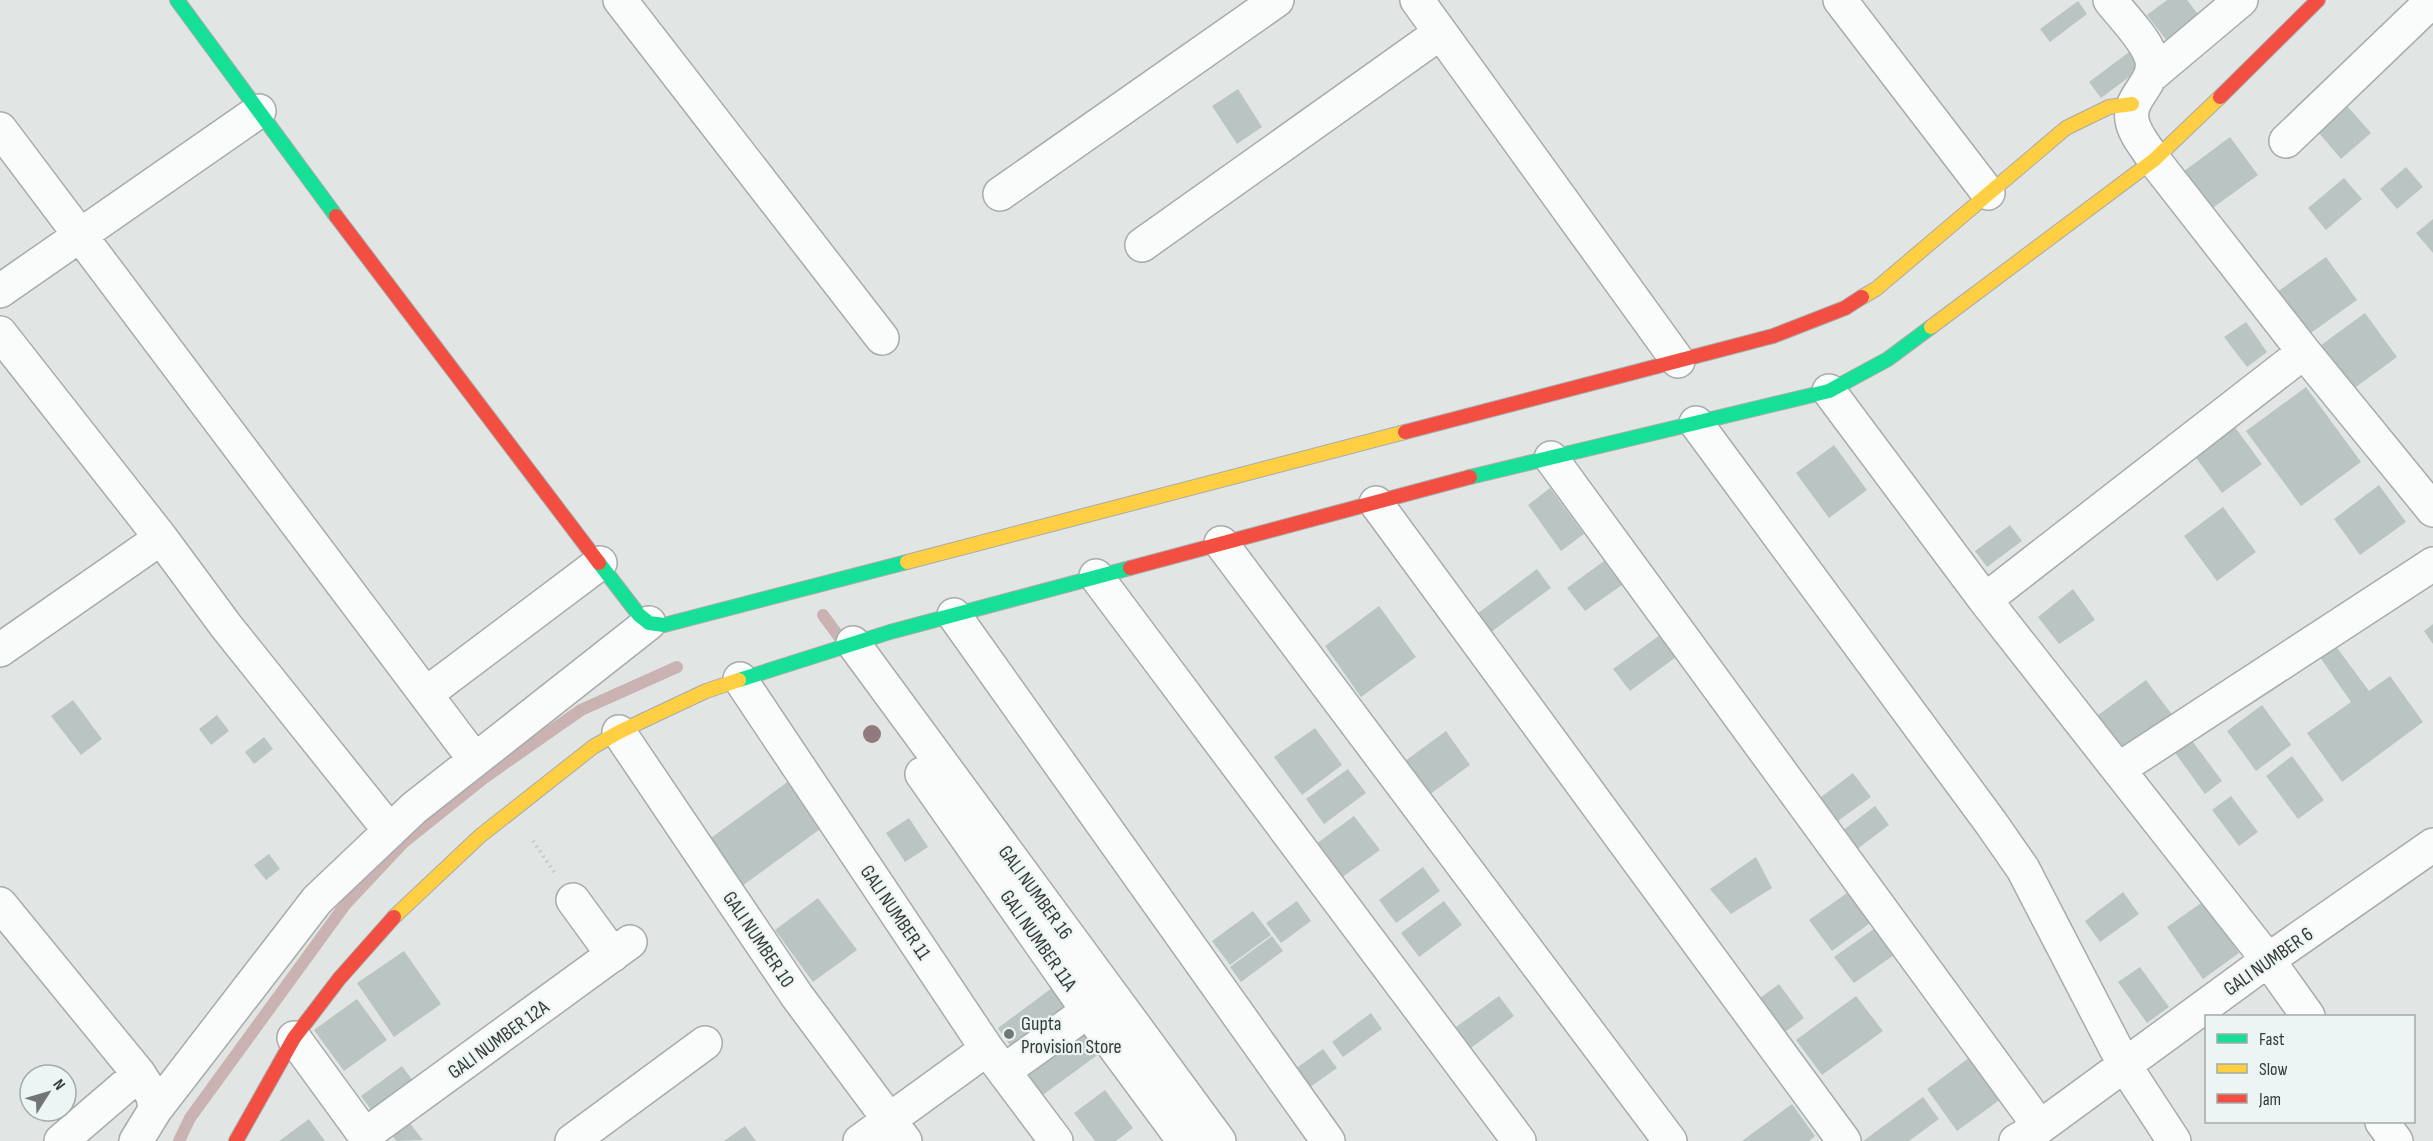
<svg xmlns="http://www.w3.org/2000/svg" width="2433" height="1141" viewBox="0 0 2433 1141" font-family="'Sofia Sans Condensed',sans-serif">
<rect width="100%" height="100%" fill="#e1e6e5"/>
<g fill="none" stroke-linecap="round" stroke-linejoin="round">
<path stroke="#cab2b2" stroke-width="12" d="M823,615L845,645
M179,1141L190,1118L345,905L404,842L484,778L581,710L677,667"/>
</g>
<path fill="#bac4c2" d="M2167,0H2187L2204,22L2171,46L2147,15Z
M2078,1L2087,14L2050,42L2040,29Z
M2129,52L2141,68L2101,98L2089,82Z
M1238,89L1262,127L1237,144L1212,106Z
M2348,107L2371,133L2341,159L2318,132Z
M2230,137L2258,175L2207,212L2179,175Z
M2406,167L2423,187L2397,209L2380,189Z
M2344,178L2362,199L2326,230L2308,208Z
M2433,219V253L2416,233Z
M2326,257L2357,300L2308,335L2277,292Z
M2365,313L2397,357L2349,392L2317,348Z
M2246,322L2267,352L2247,367L2224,337Z
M2306,387L2361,462L2301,506L2246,431Z
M2234,426L2262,464L2222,493L2194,455Z
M1834,445L1867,490L1829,518L1796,473Z
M2379,485L2406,522L2360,555L2334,519Z
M1550,488L1584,534L1561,551L1528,505Z
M2223,507L2256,552L2217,581L2184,536Z
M2010,525L2022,541L1987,567L1975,551Z
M1604,561L1622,585L1585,611L1567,588Z
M1537,569L1551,588L1491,632L1477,614Z
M2073,589L2095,620L2059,644L2038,617Z
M1379,606L1416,657L1361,697L1325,646Z
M2433,624V644L2424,631Z
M1660,635L1676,657L1630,691L1613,669Z
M2335,645L2369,691L2390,676L2423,722L2342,782L2307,733L2351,702L2319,656Z
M2146,680L2173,716L2121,755L2094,718Z
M73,700L102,739L81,755L51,716Z
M2262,705L2291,745L2256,771L2227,731Z
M217,715L229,731L211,745L199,729Z
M1315,728L1342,765L1302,795L1274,757Z
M1446,731L1470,765L1429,795L1405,761Z
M264,737L273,749L254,764L245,752Z
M2190,738L2222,781L2205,794L2173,750Z
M2292,756L2324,800L2298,819L2266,776Z
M1348,769L1366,793L1324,824L1306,799Z
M1853,773L1871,797L1827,829L1809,806Z
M797,775L830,822L738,889L704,843Z
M2231,796L2258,832L2239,846L2212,810Z
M1875,806L1889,825L1852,853L1838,834Z
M1354,816L1380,850L1341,878L1316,844Z
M909,818L928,847L905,862L886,833Z
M269,854L280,869L266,880L254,865Z
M1756,857L1772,888L1731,914L1710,889Z
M1423,867L1440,891L1396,923L1379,900Z
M1851,890L1873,921L1832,951L1809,920Z
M2123,892L2139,914L2100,942L2085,921Z
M818,898L857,950L813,982L775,930Z
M1297,901L1311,921L1281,943L1266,923Z
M1444,901L1462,925L1419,957L1401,933Z
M2204,901L2239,953L2203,979L2167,927Z
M1253,911L1271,935L1230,965L1212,941Z
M1875,928L1894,955L1854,983L1834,957Z
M1272,936L1283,951L1241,982L1230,967Z
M404,951L441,1004L394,1037L357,983Z
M2140,967L2169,1007L2147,1023L2118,982Z
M1779,984L1804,1018L1785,1032L1760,998Z
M1056,985L1075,1011L1016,1054L998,1028Z
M1499,996L1514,1016L1471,1048L1456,1027Z
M1856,996L1883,1031L1822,1075L1796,1040Z
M357,999L387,1040L344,1071L314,1030Z
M1371,1013L1382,1029L1343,1057L1332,1042Z
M1082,1023L1103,1051L1040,1097L1020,1069Z
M1323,1049L1337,1068L1302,1093L1288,1074Z
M1970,1057L2001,1099L1957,1131L1927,1089Z
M402,1066L421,1092L380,1122L361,1096Z
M1105,1090L1133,1128L1116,1141H1095L1074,1113Z
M1923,1097L1939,1119L1909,1141H1863Z
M1792,1104L1815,1136L1809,1141H1742Z
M309,1119L325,1141H279Z
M409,1122L423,1140L396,1141L392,1135Z
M745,1126L756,1141H724Z"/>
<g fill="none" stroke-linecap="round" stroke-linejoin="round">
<g stroke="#a8abab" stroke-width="36">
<path id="street" d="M620,0L882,338
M1417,0L1678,361
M1840,0L1988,193
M2110,0C2122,16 2149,42 2152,61C2156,84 2128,96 2132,120C2134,134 2147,148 2154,160L2304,352L2433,510
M2153,74L2241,0
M0,129L475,760
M2286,141L2433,0
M1000,194L1277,0
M1142,245L1440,33
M0,291L259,111
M0,333L161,538L226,626L390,831
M1829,391L1985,600L2268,960L2308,1016
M1696,423L1991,823L2023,869L2125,1066L2174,1141
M1551,458L2040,1127
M1376,503L1844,1141
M1221,543L1670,1141
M1096,576L1519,1141
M1985,600L2304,352
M954,615L1328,1141
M853,643L1219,1141
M0,650L161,538
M740,679L987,1049L1056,1141
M426,694L600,563
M619,732L797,996L905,1141
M2119,769L2433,564
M922,774L1088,1011L1184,1141
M573,900L613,955
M0,904L139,1074L153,1096L155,1110L136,1141
M294,1038L369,1141
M1004,1071L1088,1011
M155,1110L317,900L414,808L649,623
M2382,1122L2396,1141
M365,1135L630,942
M61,1141L139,1074
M572,1141L705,1043
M860,1141L987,1049
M2016,1141L2040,1127L2268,960L2433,845"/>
</g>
<g stroke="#a8abab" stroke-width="16">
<path id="fast" d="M177,0L336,216
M1470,477L1829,391L1888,359L1931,327
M599,563L639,615L649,623L664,625L907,562
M739,680L890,632L1130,568"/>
</g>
<g stroke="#a8abab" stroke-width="16">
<path id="slow" d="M1862,297L1876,289L2066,128L2109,107L2132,104
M1931,327L2154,160L2220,97
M907,562L1405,432
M394,917L480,836L593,747L619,732L706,691L739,680"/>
</g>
<g stroke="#a8abab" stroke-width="16">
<path id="jam" d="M2220,97L2318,0
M336,216L599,563
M1405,432L1773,336L1845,308L1862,297
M1130,568L1470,477
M236,1141L294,1038L339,979L394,917"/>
</g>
<path stroke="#c4c6c5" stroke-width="4" stroke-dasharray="1.5 4.5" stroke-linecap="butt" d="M533,841L554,872"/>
<use href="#street" stroke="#fafbfb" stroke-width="33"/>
<use href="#fast" stroke="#16e098" stroke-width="14"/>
<use href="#slow" stroke="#ffcf43" stroke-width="14"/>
<use href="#jam" stroke="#f24e42" stroke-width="14"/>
</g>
<circle fill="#92797b" cx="872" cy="734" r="9"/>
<circle fill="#727675" stroke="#ecf5f3" stroke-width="2" cx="1009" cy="1034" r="6"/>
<g text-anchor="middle" stroke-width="4.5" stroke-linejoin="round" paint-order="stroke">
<g font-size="20" fill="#363a39" stroke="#ecf5f3">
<text transform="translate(1036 892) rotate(54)" y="7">GALI NUMBER 16</text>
<text transform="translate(896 912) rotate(56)" y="7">GALI NUMBER 11</text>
<text transform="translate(759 939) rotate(56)" y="7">GALI NUMBER 10</text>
<text transform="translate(1039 940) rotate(55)" y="7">GALI NUMBER 11A</text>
<text transform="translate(2268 961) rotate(-35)" y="7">GALI NUMBER 6</text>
<text transform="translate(498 1039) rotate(-36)" y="7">GALI NUMBER 12A</text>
</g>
<g font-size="20" fill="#363a39" stroke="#ecf5f3" text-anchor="start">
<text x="1021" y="1030">Gupta<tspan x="1021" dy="23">Provision Store</tspan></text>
</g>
</g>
<rect x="2205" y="1015" width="210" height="108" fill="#ecf5f3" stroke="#a3aaa9" stroke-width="1.5"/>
<rect x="2217" y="1034" width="30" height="9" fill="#16e098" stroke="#a3aaa9" stroke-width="1.5"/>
<text x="2259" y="1045" font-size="18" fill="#363a39">Fast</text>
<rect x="2217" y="1064" width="30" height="9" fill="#ffcf43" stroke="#a3aaa9" stroke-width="1.5"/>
<text x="2259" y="1075" font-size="18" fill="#363a39">Slow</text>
<rect x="2217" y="1094" width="30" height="9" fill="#f24e42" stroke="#a3aaa9" stroke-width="1.5"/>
<text x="2259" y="1105" font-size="18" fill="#363a39">Jam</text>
<g transform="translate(48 1093) rotate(53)"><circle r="28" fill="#ecf5f3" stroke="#a3aaa9" stroke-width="1.5"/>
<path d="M0-4.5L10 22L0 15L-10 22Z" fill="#727675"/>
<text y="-9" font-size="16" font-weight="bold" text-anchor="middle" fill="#363a39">N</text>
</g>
</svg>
